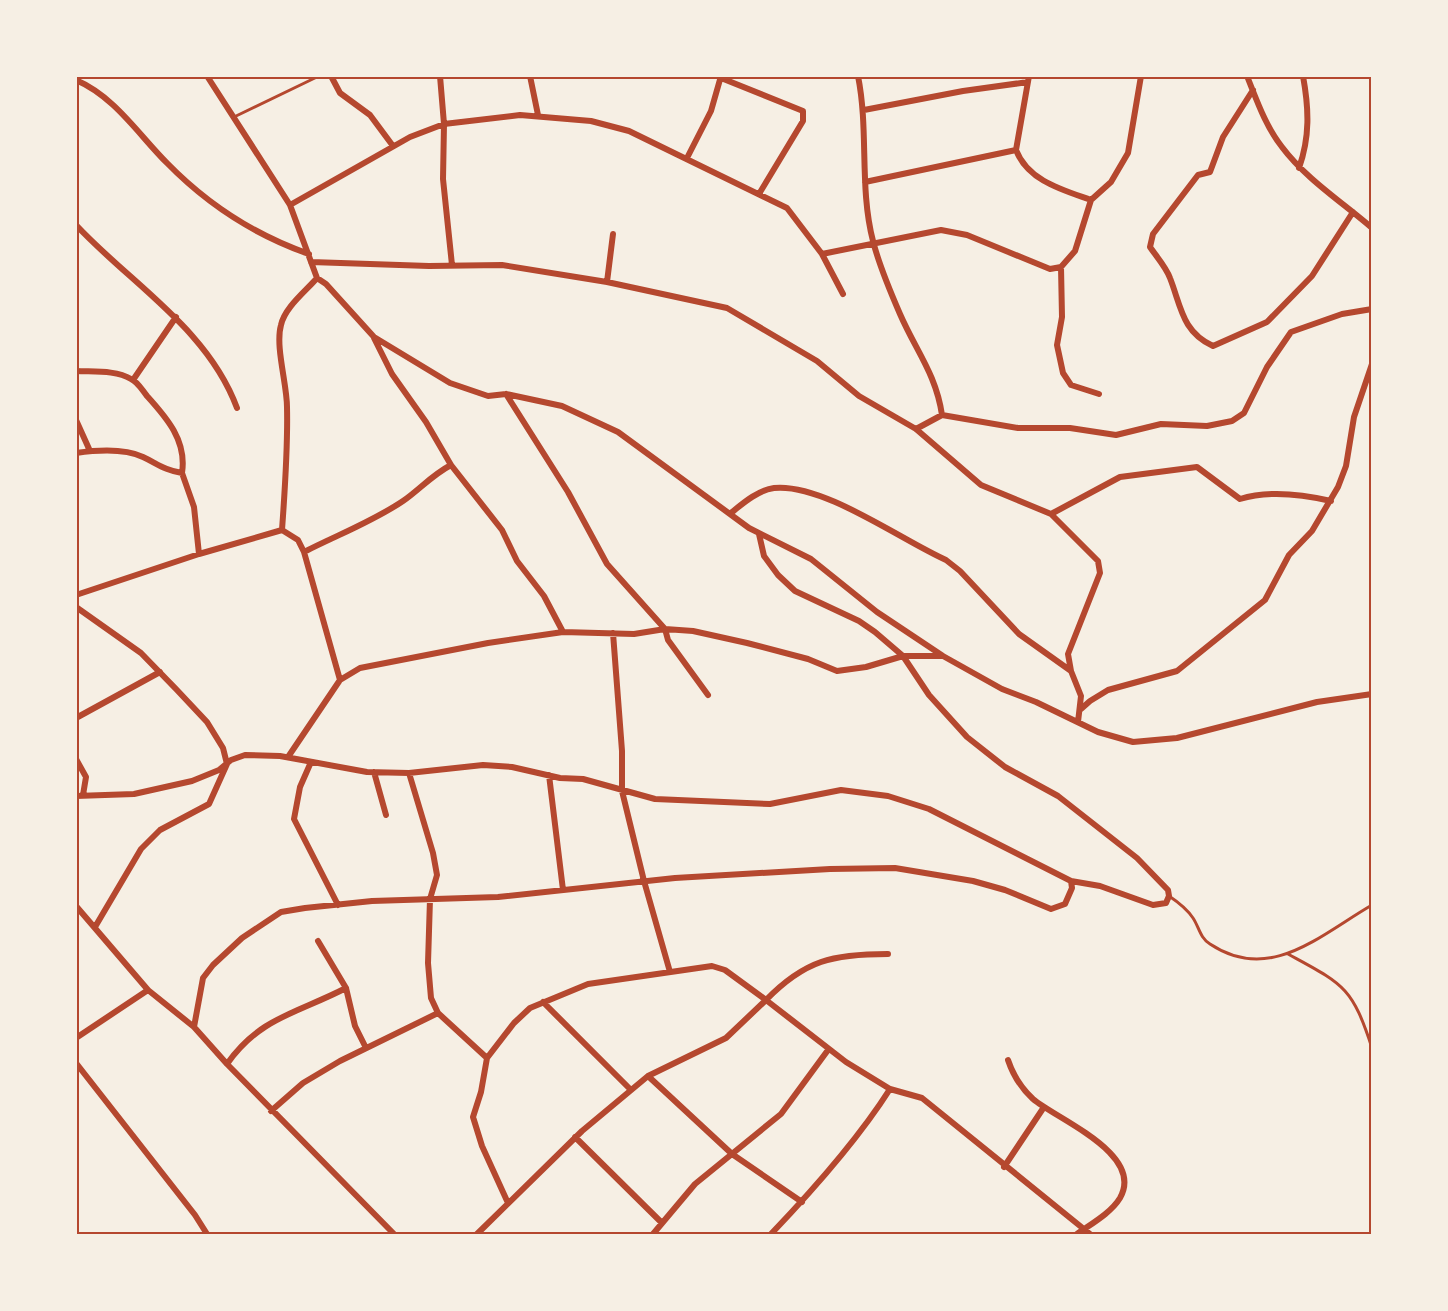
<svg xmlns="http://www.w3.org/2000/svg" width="1448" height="1311" viewBox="0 0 1448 1311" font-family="Jost,sans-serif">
<rect width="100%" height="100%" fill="#f6efe4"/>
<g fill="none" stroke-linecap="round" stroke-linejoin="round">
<path stroke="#b5482f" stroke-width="3" d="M234,117L319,76
M1169,896C1178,902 1187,909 1193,918C1199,927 1200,938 1210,944C1270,984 1320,935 1372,905
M1288,954C1343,984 1352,986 1372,1048"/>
<path stroke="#b5482f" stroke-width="6" d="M207,76L290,205L317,278
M331,76L340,93L370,115L393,146
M440,76L444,124L443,179L452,265
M530,76L538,115
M858,76C869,131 859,187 873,241C879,265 890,291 900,314C916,351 936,374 942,415
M1029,76L1016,150C1028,181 1063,190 1091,200
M1247,76C1257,101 1266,127 1282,147C1306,179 1342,202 1372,228
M721,78L803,111V121L759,194
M76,80C115,97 138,134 167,163C207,204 255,235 309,254
M1253,90L1223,137L1210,172L1198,175L1153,234L1150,247C1156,256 1166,267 1170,278C1181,306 1182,332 1213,346L1267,322L1312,276L1353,212
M864,110L963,91L1028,82
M687,158L711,111L721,76
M1299,168C1310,137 1309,109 1303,76
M865,182L1016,150
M290,205L410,137L444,124L520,115L591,121L629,131L787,208L822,254L843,294
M76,225C131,284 208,329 237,408
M822,254L941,230L967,235L1050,269L1061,267L1075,251L1091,200L1111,182L1128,153L1141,76
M311,262L429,266L502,265L607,282L727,308L817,361L859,396L916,429L981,485L1051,514L1098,561L1100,573L1068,654L1071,671
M1061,267L1062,317L1057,345L1063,373L1071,385L1099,394
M607,282L613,234
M374,338L392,374L426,422L451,465L502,530L517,561L544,596L563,632
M76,371C94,372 116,370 131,379C138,382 142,390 147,396C167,418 187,441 182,473
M133,380L176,317
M506,394L568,492L607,564L665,629L668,640L708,695
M76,420L90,451
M916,429L942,415L1018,428H1070L1116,435L1161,424L1207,426L1232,421L1244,413L1267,367L1291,332L1342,314L1372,309
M76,453C97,450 124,448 143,457C158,464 164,470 182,473L194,507L199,554
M731,513C742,504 758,490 774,488C823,483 901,540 946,560L960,571L1019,634L1071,671L1081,696L1078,722
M1051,514L1120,477L1197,467L1240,499C1269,490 1301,494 1331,501
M282,530C285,489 288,448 287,407C287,384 275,346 281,325C285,307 306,291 317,278L326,284L374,337L450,383L488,396L506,394L562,406L618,432L749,528L811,559L877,612L943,656L1002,689L1036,702L1098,732L1133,742L1177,738L1317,702L1372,694
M759,534L764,556L778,575L795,591L859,621L875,632L903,656L929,695L967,737L1005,767L1058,796L1137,858L1168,890L1169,896L1166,903L1153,905L1100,886L1071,881
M304,552C337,535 372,522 403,501C419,490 432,475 451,465
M76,595L199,554L282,530L298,540L304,552L340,680
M76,607L141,653L176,689L207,722L223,748L227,764L209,804L160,830L141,849L95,927
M613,633L622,751V791L644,881L670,972
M1081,709L1090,701L1108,690L1177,671L1265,600L1289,555L1312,531L1338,487L1346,466L1354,417L1372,364
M76,718L160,672
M288,757L340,680L360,668L488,643L563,632L634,634L665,629L693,631L747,643L808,659L837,671L866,667L903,656H942
M76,759L86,777L83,795
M311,762L300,787L294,819L338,905
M374,772L386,815
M409,773L433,853L437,875L430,899L428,963L431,998L438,1013L487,1058
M549,775L563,890
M76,796L134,794L192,781L219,770L231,760L245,755L280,756L367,772L409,773L483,765L512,767L560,778L583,779L655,799L770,804L841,790L888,796L929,809L1071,881L1072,888L1065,904L1051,909L1005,890L973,881L895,868L830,869L675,878L498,897L372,901L305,908L281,912L242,938L213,965L203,978L194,1027
M76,906L148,990L194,1027L227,1064L394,1234
M318,941L346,988L355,1026L366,1048
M543,1002L631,1090
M76,1038L148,990
M1008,1060C1013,1075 1021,1088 1033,1099C1058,1120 1145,1154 1120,1198C1111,1213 1091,1224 1077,1234
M76,1063L195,1215L207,1234
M227,1064C260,1017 298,1013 346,988
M648,1076L732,1154L802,1202
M271,1111L303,1083L340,1061L438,1013
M575,1137L661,1222
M1004,1167L1044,1107
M508,1203L482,1146L473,1117L481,1092L487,1058L514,1023L530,1008L588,984L712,966L725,970L766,1000C805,960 833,954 888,954
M477,1234L582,1131L648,1076L726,1038L766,1000L846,1062L890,1089L922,1098L1090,1234
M653,1234L695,1184L781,1114L828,1050
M771,1234C813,1190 857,1141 890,1089"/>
</g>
<rect width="1448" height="1311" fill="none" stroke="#f6efe4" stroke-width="156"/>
<rect x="78" y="78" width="1292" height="1155" fill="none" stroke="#b5482f" stroke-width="2"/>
</svg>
